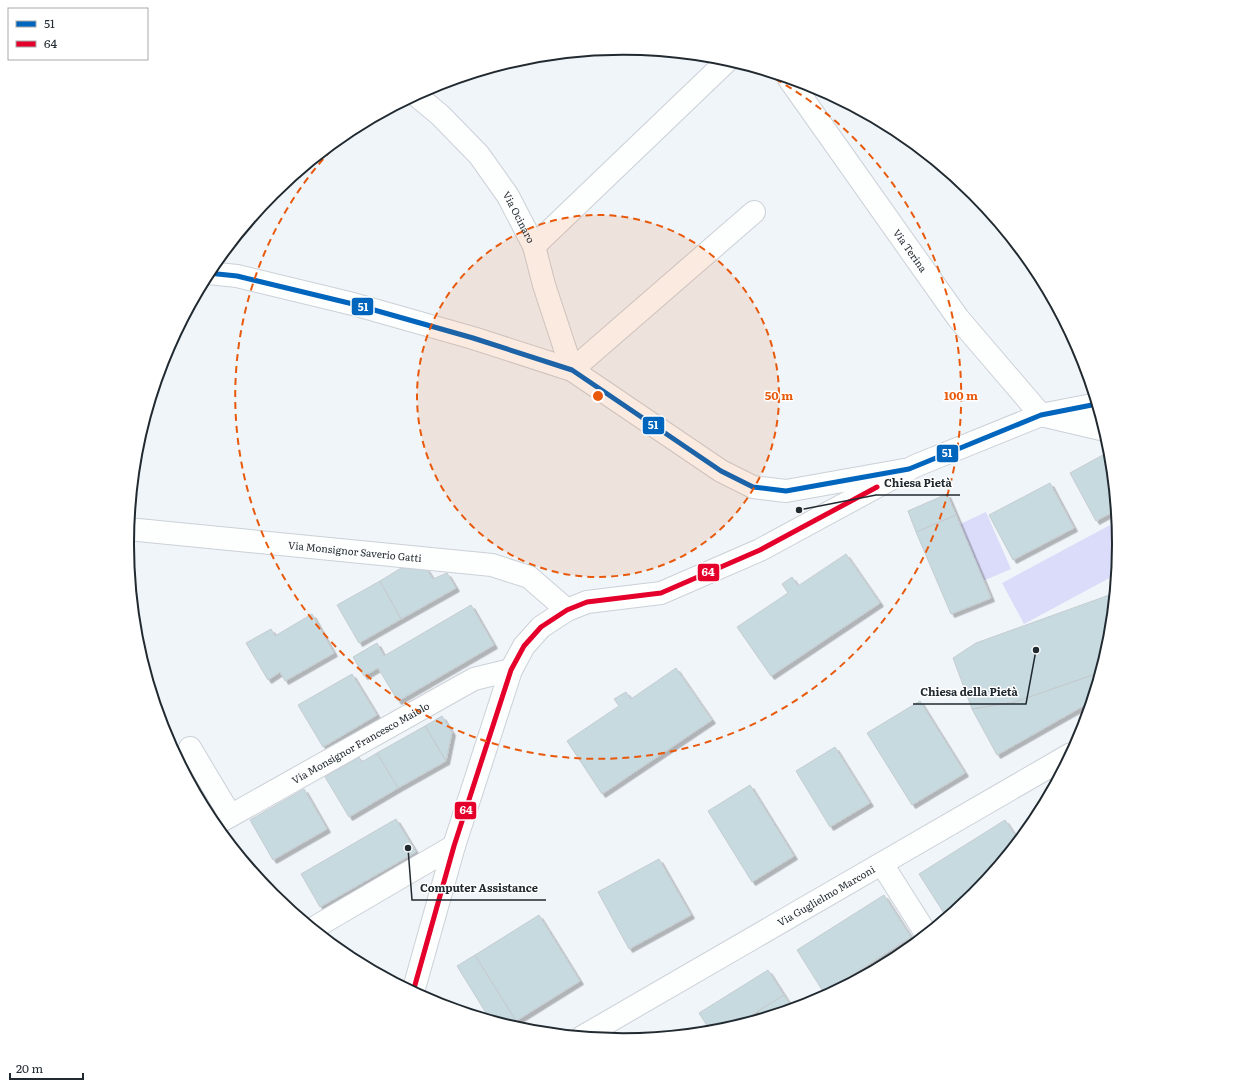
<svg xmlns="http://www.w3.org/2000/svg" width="1246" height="1089" viewBox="0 0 1246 1089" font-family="Literata,serif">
<defs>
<filter id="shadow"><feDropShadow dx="3.5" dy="3.5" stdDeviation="0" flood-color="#0004"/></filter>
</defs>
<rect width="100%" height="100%" fill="#f0f5fa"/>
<path fill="#dbdcf9" d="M986,512L1011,569L983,581L960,524Z
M1110,525L1119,543L1117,574L1024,624L1002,583Z"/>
<path fill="#c7dae0" stroke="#c5ccd0" filter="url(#shadow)" d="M1025,256L1036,269L1083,358Z
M1110,451L1116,510L1096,521L1070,473Z
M1050,483L1074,528L1013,560L989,515Z
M947,494L956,515L916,532L908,511Z
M956,515L991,598L951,614L916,532Z
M846,554L880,603L771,676L737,627L788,593L782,584L792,577L798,586Z
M403,567L426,568L433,579L447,573L456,588L401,619L380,581Z
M380,581L401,619L359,643L337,605Z
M1112,594L1114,600L1110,642L1101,672L1015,702L972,709L953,658L976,643Z
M471,605L494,645L398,701L378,668L364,676L353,657L377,643L384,656Z
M312,614L334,653L285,681L280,672L268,680L246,643L271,629L275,636Z
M676,668L712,720L602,794L567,741L619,706L614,699L626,692L631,699Z
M1101,672L1092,701L997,755L972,709L1015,702Z
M352,674L377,715L323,747L298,705Z
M920,701L965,773L912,805L867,733Z
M442,716L452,732L446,761L425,726Z
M425,726L446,761L398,788L377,753Z
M835,747L870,803L830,827L796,771Z
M377,753L398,788L349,817L325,777L359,757L362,762Z
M750,785L794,856L752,882L708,811Z
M304,789L327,829L273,860L250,820Z
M396,819L416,852L320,907L301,874Z
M1005,820L1019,841L974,896L947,918L919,874Z
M659,859L691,915L629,949L598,892Z
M884,895L911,937L824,993L797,950Z
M539,915L580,981L516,1021L475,955Z
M352,950L360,964L343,954Z
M475,955L516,1021L508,1026L491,1021L457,966Z
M768,970L784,995L731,1028L720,1032H711L699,1013Z
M784,995L793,1009L763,1018L758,1011Z"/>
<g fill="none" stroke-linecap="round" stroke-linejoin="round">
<g stroke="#cbd1d7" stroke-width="24">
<g id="minor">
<path id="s1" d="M789,79L958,318L1041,415L1105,430"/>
<path id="s2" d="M416,95L440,115L479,155L508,196L534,246L544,285L572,370L754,212"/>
<path d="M534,246L728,60"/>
<path d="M208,273L237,276L353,304L473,338L572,370L721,471L753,487L786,491L904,470"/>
<path id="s3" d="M128,529L492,565L529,577L567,610"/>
<path d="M190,748L230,815"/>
<path id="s4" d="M214,825L474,679L511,670"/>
<path d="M882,864L927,935"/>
<path d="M312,929L454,846"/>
</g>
</g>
<g stroke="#cbd1d7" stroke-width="24">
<g id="major">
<path d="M413,992L454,846L511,670L524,646L541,627L567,610L587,602L661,593L760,550L915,466L1041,415L1097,404"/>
<path id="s5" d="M582,1037L1071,754"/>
</g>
</g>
<use href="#minor" stroke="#fdfefe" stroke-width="22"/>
<use href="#major" stroke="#fdfefe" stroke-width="22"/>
<g stroke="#fff" stroke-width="8">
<path id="bus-1" d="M208,273L237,276L353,304L473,338L572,370L721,471L753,487L786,491L909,469L1041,415L1097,404"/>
</g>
<g stroke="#fff" stroke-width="8">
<path id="bus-2" d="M413,992L454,846L511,670L524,646L541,627L567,610L587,602L661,593L760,550L877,487"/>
</g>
<use href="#bus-1" stroke="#0065bd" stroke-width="5"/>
<use href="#bus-2" stroke="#e4002b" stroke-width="5"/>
</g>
<circle cx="598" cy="396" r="181" fill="#e8590c" fill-opacity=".12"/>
<g fill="none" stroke="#e8590c" stroke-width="2" stroke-dasharray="7 5">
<circle cx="598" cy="396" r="181"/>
<path d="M754 68A363 363 0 1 1 350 131"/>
</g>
<g text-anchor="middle" stroke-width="3" stroke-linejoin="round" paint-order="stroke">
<g font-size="10" fill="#212a30" stroke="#fff">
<text dy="4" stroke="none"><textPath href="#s2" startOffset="161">Via Ocinaro</textPath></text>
<text dy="4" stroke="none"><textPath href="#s1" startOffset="210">Via Terina</textPath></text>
<text dy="4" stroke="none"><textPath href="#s3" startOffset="228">Via Monsignor Saverio Gatti</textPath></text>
<text dy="4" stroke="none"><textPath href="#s4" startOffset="168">Via Monsignor Francesco Maiolo</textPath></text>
<text dy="4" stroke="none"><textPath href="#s5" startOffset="282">Via Guglielmo Marconi</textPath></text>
</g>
</g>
<path d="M0 0H1246V1089H0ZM134 544a489 489 0 1 1 978 0a489 489 0 1 1-978 0Z" fill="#fff" fill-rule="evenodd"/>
<path fill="none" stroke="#212a30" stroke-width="2" d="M134 544a489 489 0 1 1 978 0a489 489 0 1 1-978 0Z"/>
<circle cx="598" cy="396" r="6" fill="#e8590c" stroke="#fff" stroke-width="2"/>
<g font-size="12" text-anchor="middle" font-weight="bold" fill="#e8590c" stroke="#fff" stroke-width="3" stroke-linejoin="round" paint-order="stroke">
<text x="779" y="400">50 m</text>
<text x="961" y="400">100 m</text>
</g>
<path fill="none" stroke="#212a30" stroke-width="1.5" d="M799 510L876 495H960M1036 650L1026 704H913M408 848L412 900H546"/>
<g fill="#212a30" stroke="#fff" stroke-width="1.5">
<circle cx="799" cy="510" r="4"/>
<circle cx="1036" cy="650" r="4"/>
<circle cx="408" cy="848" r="4"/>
</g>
<g font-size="11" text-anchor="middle" font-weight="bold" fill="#212a30" stroke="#fff" stroke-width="3" stroke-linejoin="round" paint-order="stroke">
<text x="918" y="487">Chiesa Pietà</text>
<text x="969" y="696">Chiesa della Pietà</text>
<text x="479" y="892">Computer Assistance</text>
</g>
<g stroke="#fff" stroke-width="1.5">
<rect x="351" y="297" width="23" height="19" rx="4" fill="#0065bd"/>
<rect x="642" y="416" width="23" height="19" rx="4" fill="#0065bd"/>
<rect x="936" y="444" width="23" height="19" rx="4" fill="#0065bd"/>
<rect x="697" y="563" width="23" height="19" rx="4" fill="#e4002b"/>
<rect x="454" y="801" width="23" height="19" rx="4" fill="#e4002b"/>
</g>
<g font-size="11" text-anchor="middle" font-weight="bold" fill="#fff">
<text x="363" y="311">51</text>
<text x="653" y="429">51</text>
<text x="947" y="457">51</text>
<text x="708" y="576">64</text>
<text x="466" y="814">64</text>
</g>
<rect x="8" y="8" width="140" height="52" fill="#ffffff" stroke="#a6aaac"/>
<rect x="16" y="21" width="20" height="6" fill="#0065bd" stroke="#a6aaac"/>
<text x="44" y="28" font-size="12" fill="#212a30">51</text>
<rect x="16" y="41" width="20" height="6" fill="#e4002b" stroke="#a6aaac"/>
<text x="44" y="48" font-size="12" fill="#212a30">64</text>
<path d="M10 1073v6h73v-6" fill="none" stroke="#212a30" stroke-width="2"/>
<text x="16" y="1073" font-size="12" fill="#212a30" stroke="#ffffff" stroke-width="3" paint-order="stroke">20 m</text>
</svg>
